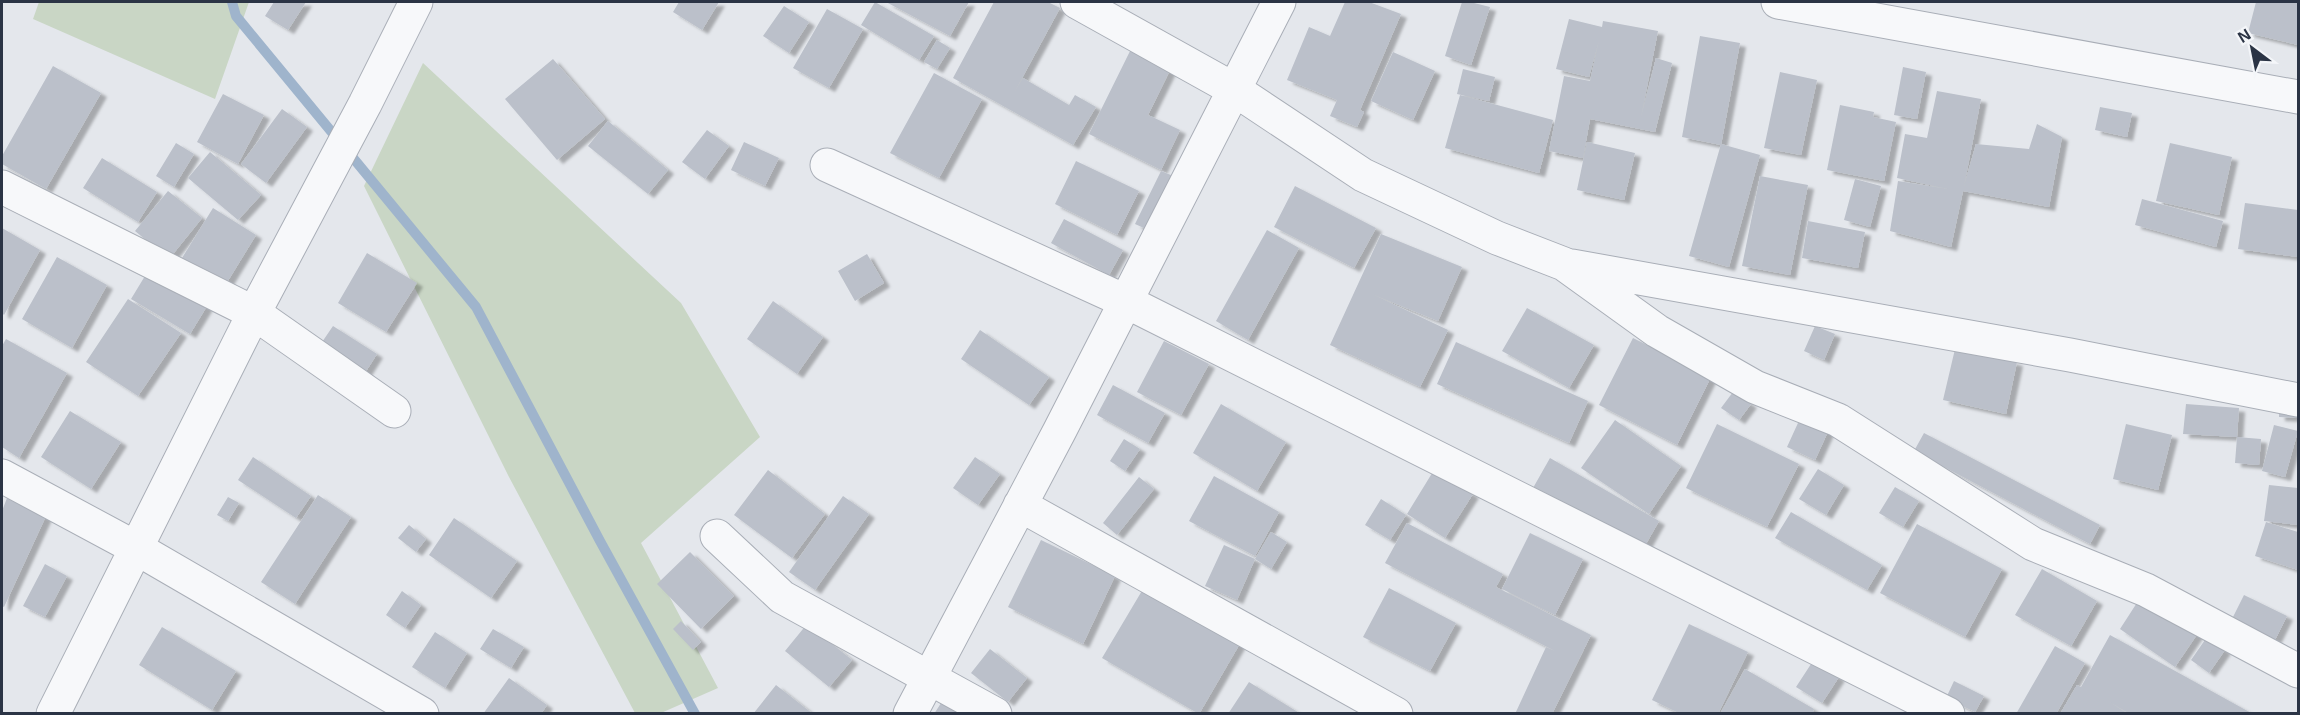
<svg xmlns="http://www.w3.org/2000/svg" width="2300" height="715" viewBox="0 0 2300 715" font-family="Helvetica,sans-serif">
<defs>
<filter id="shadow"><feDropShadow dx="6" dy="4" stdDeviation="1.5" flood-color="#0004"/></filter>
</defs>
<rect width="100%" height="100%" fill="#e4e7ec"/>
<path fill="#c9d6c5" d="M39,2H249L215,99L33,19Z
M423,63L681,303L760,437L641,543L718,688L661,713H635L509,477L364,186Z"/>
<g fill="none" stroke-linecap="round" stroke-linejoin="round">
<path stroke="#9fb4cc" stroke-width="10" d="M232,2L236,16L476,307L600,541L695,714"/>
</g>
<path fill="#bbc0ca" filter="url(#shadow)" d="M274,2H306L288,30L265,16Z
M679,2H719L702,30L673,12Z
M875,2L934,36L919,60L861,25Z
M886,2H969L950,36Z
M994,2H1048L1060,8L1015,91L1023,78L1069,105L1075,95L1096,107L1073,145L953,78Z
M1345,2H1369L1401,14L1360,110L1364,112L1357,127L1330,116L1337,100L1287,80L1309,27L1330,36Z
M1462,2H1470L1490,7L1471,65L1445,56Z
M2256,2H2298V45L2248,33Z
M784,6L809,22L789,53L763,36Z
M827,9L863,29L829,88L793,68Z
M1569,19L1602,27L1603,21L1658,31L1641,117L1656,58L1672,63L1655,132L1590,119L1583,158L1549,151L1564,76L1590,81L1599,40L1589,77L1556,69Z
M1700,36L1740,43L1721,145L1682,137Z
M937,40L950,48L937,69L924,62Z
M1135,41L1175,60L1148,115L1180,130L1161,170L1089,134Z
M1393,52L1435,71L1413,120L1371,101Z
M553,59L605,119L557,160L505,99Z
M53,66L101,93L46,189L2,164V156Z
M1903,67L1926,72L1917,119L1894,115Z
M1463,69L1495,77L1489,101L1457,94Z
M1780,72L1817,80L1801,155L1764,148Z
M934,73L982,99L939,178L890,153Z
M1937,91L1981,99L1964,186L1976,144L2029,149L2037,124L2062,137L2049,207L1963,191L1951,247L1890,231L1898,181L1948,189L1897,178L1905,134L1927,138Z
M223,94L264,115L238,164L197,142Z
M1460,95L1553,120L1539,173L1445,148Z
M1840,105L1874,112L1873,117L1896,122L1884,181L1827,170Z
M2100,107L2132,113L2127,137L2095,130Z
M282,109L307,127L266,183L241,164Z
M608,121L668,170L648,194L588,146Z
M707,130L729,146L705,179L682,162Z
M744,142L779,158L765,186L731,170Z
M1587,142L1635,153L1624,200L1577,190Z
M176,143L194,154L174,187L156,176Z
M2170,143L2232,157L2219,215L2156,201Z
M1721,144L1760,155L1729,267L1689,256Z
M210,152L261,195L238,220L188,178Z
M102,158L157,192L138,222L83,188Z
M1076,161L1139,191L1117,235L1055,204Z
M1161,171L1178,178L1153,232L1135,224Z
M1760,176L1808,185L1790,275L1742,266Z
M1855,179L1881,186L1870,227L1844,220Z
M1295,186L1376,228L1354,268L1274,227Z
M168,191L202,218L169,259L135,231Z
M2142,199L2223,221L2216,247L2135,225Z
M2245,203L2298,210V257L2238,249Z
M213,208L256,235L226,284L182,258Z
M1064,219L1123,250L1109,275L1051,243Z
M1808,221L1865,232L1858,268L1802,258Z
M2,228L40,250L4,315L2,313Z
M1267,230L1299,248L1248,340L1216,321Z
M1381,234L1462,267L1438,321L1372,294L1448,330L1420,387L1330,345Z
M367,253L417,283L386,332L338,303Z
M867,254L884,283L855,301L838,271Z
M57,257L107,285L72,348L22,319Z
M148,271L207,306L190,334L131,299Z
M128,299L181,333L138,396L86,362Z
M773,301L823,337L797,374L747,339Z
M1527,308L1594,345L1569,388L1502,351Z
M333,326L377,354L363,376L318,348Z
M1815,326L1835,334L1824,360L1804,351Z
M980,330L1049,377L1029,405L961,359Z
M1633,338L1711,377L1677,445L1599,405Z
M6,339L67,373L19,458L2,447V346Z
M1164,341L1209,364L1181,415L1137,392Z
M1456,342L1588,401L1569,443L1437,384Z
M1955,349L2017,362L2006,414L1943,400Z
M1113,385L1165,413L1148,443L1097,415Z
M1733,392L1751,404L1739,420L1721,408Z
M1221,404L1286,442L1257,491L1193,453Z
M2186,404L2239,408L2237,437L2183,434Z
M2279,405L2298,406V418L2279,417Z
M70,411L121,442L91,489L41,457Z
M1803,412L1831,425L1815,460L1787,447Z
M1615,420L1681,466L1649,514L1581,468Z
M1717,424L1799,464L1767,527L1686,488Z
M2126,424L2172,435L2158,490L2113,479Z
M2274,425L2298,431L2285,477L2262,471Z
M1924,433L2100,525L2090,544L1914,451Z
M2237,437L2261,439L2259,465L2235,463Z
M1124,439L1140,449L1125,471L1110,461Z
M253,457L311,496L296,518L238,480Z
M975,457L1000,474L978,505L953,488Z
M1550,458L1659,521L1642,551L1533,488Z
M1818,469L1844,485L1826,515L1799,499Z
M768,470L825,514L792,558L734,515Z
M1434,470L1473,494L1445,538L1407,514Z
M1214,476L1279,512L1255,556L1189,521Z
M1139,477L1154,489L1117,535L1103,523Z
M2269,485L2298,488V525L2264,521Z
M1895,487L1919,501L1903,527L1879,513Z
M318,495L351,517L295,604L261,582Z
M843,496L869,514L815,590L789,572Z
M228,497L239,503L228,521L217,515Z
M7,498L46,516L4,607L2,606V511Z
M1381,499L1406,515L1390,540L1365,525Z
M1791,512L1882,565L1867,590L1775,538Z
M454,518L517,561L491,598L429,555Z
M2266,522L2298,532V570L2255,556Z
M1407,523L1503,574L1496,587L1591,635L1552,714H1515L1546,647L1555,651L1385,563Z
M1917,524L2002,569L1965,637L1880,593Z
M409,525L426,539L416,552L398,538Z
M1271,532L1287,542L1271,569L1255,559Z
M1530,533L1583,559L1555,615L1502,589Z
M1041,540L1115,576L1083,644L1008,607Z
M1224,545L1255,559L1237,600L1205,586Z
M690,552L734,596L701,629L657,584Z
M45,564L67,576L45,617L23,606Z
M2042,569L2097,601L2071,646L2015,615Z
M1146,584L1242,640L1199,714L1102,658Z
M1389,588L1456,623L1430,671L1363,637Z
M402,591L421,605L405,628L386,615Z
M2142,595L2198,633L2175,667L2120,629Z
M2244,595L2287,616L2275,640L2232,619Z
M681,621L701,642L693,650L673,629Z
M807,624L852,660L829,687L785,651Z
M1689,624L1748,652L1718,714H1681L1652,700Z
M162,627L236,671L212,710L139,665Z
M493,629L524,647L511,668L480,649Z
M435,632L467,653L445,688L412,667Z
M2110,635L2253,714H2130L2108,701L2128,714H2060L2077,685L2081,687Z
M2207,637L2225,650L2209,673L2191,660Z
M2055,646L2085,663L2056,714H2016Z
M990,649L1027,678L1008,702L971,673Z
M1813,661L1839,677L1822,703L1796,687Z
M1745,669L1814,709L1812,714H1720Z
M509,678L547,705L541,714H483Z
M1954,681L1984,696L1975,712L1946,698Z
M1249,682L1301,714H1228Z
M776,685L813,714H753Z
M943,700L968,714H934Z"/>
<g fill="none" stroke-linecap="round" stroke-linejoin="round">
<g stroke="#a9aeb7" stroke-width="35">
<path id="minor" d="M1077,2L1235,90L1363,175L1497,238L1564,264L1657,331L1755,387L1838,420L2033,544L2146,590L2298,671
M1778,2L2298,97
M827,165L1125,301L1948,714
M2,187L254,313L394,411
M1572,266L2070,355L2298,400
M2,476L136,548L422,714
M1020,505L1396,714
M717,536L782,597L995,714
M53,714L254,313L365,104L416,2
M910,714L1059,432L1279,2"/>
</g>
<use href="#minor" stroke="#f7f8fa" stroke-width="33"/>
</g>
<rect width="2300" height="715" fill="none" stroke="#2b3445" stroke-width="6"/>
<g transform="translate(2252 48) rotate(328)" stroke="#f4f6f9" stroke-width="4.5" paint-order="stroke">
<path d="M0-4.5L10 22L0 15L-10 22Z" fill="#2b3445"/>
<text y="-9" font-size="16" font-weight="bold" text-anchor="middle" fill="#2b3445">N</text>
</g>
</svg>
